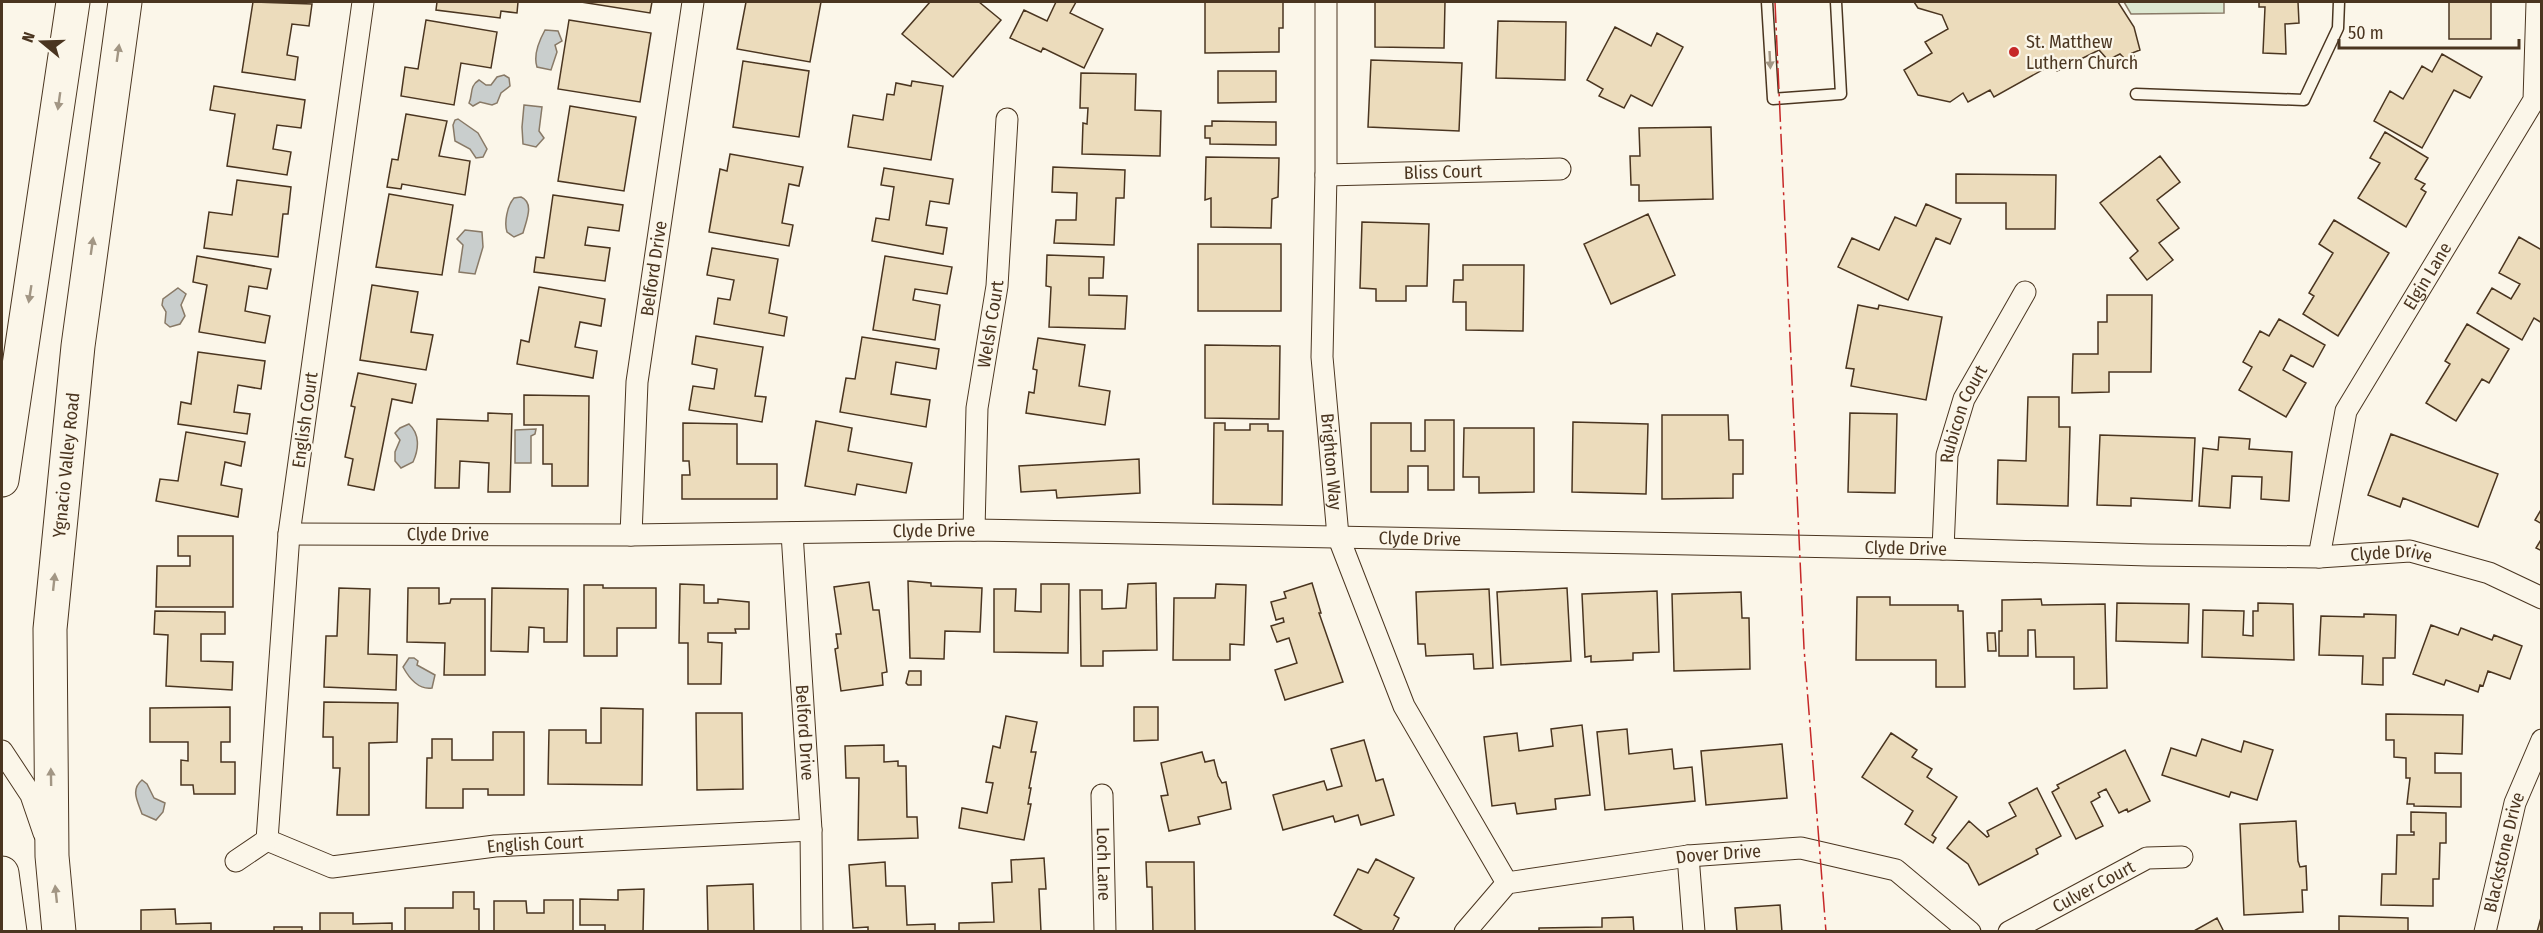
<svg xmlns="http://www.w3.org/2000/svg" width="2543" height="933" viewBox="0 0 2543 933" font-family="'Fira Sans Condensed',sans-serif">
<rect width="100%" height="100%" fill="#fbf6e9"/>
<path fill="#dce7d0" stroke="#887966" stroke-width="1.5" d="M2124,2H2224V13L2131,14Z"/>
<path fill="#c9cecd" stroke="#887966" stroke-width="1.5" d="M545,30L558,31L562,41L555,45L557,52L551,70L537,67C533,55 539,41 545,30Z
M504,75L509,78L510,86L501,93L497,103L492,105L480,102L473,106L469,103C473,95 469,86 479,80L486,85H491L497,77Z
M524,105L542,107L539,131L544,138L536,147L523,144L522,127Z
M458,119L478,133L487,149L483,157L476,158L470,149L455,141L453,125L455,120Z
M521,197C535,203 526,221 523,233L514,237L507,232C504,223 507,206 514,198Z
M465,230L482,232L483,247L475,274L459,272L463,245L457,239Z
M178,288L186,294L181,305L185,316L180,324L170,327L165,323L166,312L162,305L163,299Z
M409,424C420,434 419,449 413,462L401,468L395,461V452L400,440L395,433L400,428Z
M536,429L535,434L531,436V463H515V430Z
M409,658H414L418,661L417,665L435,675L432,688C419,690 409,678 403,667Z
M142,780L147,784L154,798L165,803L163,812L156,820L142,814C138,802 130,790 142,780Z"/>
<path fill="#ecdcbc" stroke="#4a3520" stroke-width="1.5" d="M253,2L312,4L309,26L292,24L287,55L298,57L295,80L242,72Z
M437,2H518L517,13L501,11L500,18L436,10Z
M581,2H652L650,13Z
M746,2H821L810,62L737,49Z
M930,2H979L1001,20L953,77L902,34Z
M1056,2H1076L1070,13L1103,29L1084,68L1043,48L1041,52L1010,38L1024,10L1047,21Z
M1205,2H1283V28H1279V52L1205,53Z
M1375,2H1445L1444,48L1375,47Z
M1914,2H2118L2134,27L2140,50L2132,53L2134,56L2126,60L2120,54L2108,60L2099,50L2057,71L2053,64L1994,97L1990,90L1968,102L1963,93L1950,102L1918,95L1904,70L1932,53L1925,42L1948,29L1942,15L1918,8Z
M2259,2H2298L2299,23L2285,24L2286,54L2263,53L2265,7H2259Z
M2449,2H2491V39H2449Z
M426,20L497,32L491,68L461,63L454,105L401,96L405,67L418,69Z
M569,20L651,33L640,102L558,89Z
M1498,21L1566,22L1565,80L1496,78Z
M1615,27L1651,46L1657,33L1683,47L1652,106L1631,95L1624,108L1599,96L1603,89L1587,80Z
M2442,54L2482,77L2470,98L2454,90L2422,148L2374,121L2390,91L2403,99L2422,66L2432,72Z
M1371,60L1462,63L1459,131L1368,127Z
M743,61L809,71L799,137L733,127Z
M1218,71H1276V102L1218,103Z
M1081,73L1136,74L1135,110L1161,111L1160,156L1082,154L1083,123L1087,124L1088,108H1080Z
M912,81L943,86L931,160L848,147L853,115L883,120L887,94L894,95L896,83L911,86Z
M214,86L305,100L301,128L277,125L273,149L291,152L287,175L227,166L235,114L210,110Z
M570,106L636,117L624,191L558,181Z
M406,114L447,121L439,156L470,161L465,195L402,184L401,189L387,187L392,159L398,160Z
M1212,121L1276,122V145L1210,144V138H1205V126H1212Z
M1711,127L1713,199L1639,201V185H1631L1630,156H1640L1639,128Z
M2385,132L2428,158L2415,179L2425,184L2421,189L2426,192L2406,227L2358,198L2380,163L2370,158Z
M730,154L803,167L799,186L789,184L782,223L793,225L789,246L709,232L720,169L727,171Z
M2160,156L2180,182L2157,200L2179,228L2159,243L2173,260L2147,280L2130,258L2138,251L2100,203Z
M1206,157L1279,158L1278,197L1272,199L1271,228L1211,227V198L1205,200Z
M1053,167L1125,170L1124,198H1116L1114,245L1054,243L1056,220H1076L1077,193L1052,192Z
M884,168L953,179L949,204L930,201L926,225L947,228L943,254L872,241L876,218L889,220L894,187L881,185Z
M1956,174L2056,175L2055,229H2006V203H1956Z
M237,180L291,187L288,214H283L278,257L204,248L209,212L232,215Z
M389,194L453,205L442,275L376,267Z
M553,195L623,205L619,231L588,227L585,245L610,248L605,281L534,272L536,257L544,258Z
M1926,204L1961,219L1950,244L1936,238L1908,300L1838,267L1852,238L1879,250L1895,217L1916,226Z
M1648,214L1675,275L1611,304L1584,244Z
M2334,220L2389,253L2338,336L2303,314L2314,296L2309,293L2333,253L2319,244Z
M1362,222L1429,224L1427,286H1406V301H1376V289L1360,288Z
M2519,237L2542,250V323L2534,318L2522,340L2477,313L2492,288L2511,299L2520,284L2499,273Z
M1198,244H1281V311H1198Z
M712,248L778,259L769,313L787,317L784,336L714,324L718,298L730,300L734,280L707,275Z
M1047,255L1104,257L1103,278H1089V295L1127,296L1125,329L1049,327L1051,287L1046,286Z
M197,256L271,269L267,289L249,286L245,311L270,316L265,343L199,332L207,285L193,282Z
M885,256L952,267L947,294L915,289L913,300L940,305L935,340L873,330Z
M1463,265H1524L1523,331L1466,330V302H1453L1454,280H1463Z
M372,285L418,292L411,332L433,335L426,370L360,360Z
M539,287L605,299L601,326L580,322L575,347L597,351L593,378L517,364L521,340L529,342Z
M2107,295H2152L2151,372H2109V392L2072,393L2073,354H2098V322H2107Z
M1858,305L1878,309L1879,305L1942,317L1926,400L1851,386L1854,369L1846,368Z
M2279,319L2325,345L2313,367L2291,355L2283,370L2306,383L2286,417L2239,390L2252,367L2243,362L2260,331L2269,336Z
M2467,324L2509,349L2489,383L2482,379L2456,421L2426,403L2450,364L2445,361Z
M696,336L763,347L755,396L766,397L762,422L689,410L693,386L714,389L717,369L692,364Z
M862,337L939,349L936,369L896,362L891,394L930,400L926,427L840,412L846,378L855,379Z
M1038,338L1085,345L1079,386L1110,391L1105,425L1026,413L1029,392L1034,393L1037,370L1033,369Z
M1205,345L1280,346L1279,419L1205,418Z
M198,352L265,361L261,389L238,385L234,412L250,414L247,434L178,424L181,402L191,404Z
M358,373L416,384L412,403L392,399L374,490L348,485L353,459L345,457L355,407L351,406Z
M524,395L589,396L588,486H552V464H543V425H524Z
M2028,397H2059V427H2070L2068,506L1997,504L1998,460L2026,461Z
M488,413L512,414L510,492H488L489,463L460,461L459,488H435L437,419L488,421Z
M1850,413L1897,414L1895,493L1848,492Z
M1662,415H1728L1729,440H1743V474H1733V498L1662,499Z
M1425,420H1454V490H1428V466H1408V492H1371V423H1411V451H1425Z
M816,421L852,428L848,451L912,463L906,493L857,484L855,495L805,486Z
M1573,422L1648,424L1646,494L1572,492Z
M683,423L737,424V464H777V499H682V475H690L689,461H683Z
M1214,423H1225V430H1250V424H1268V431H1283L1282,505L1213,504Z
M1464,428H1534V492L1479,493V477H1463Z
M186,432L245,442L241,466L225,462L221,485L242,489L238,517L156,501L160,479L178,481Z
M2391,434L2498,474L2478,527L2403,498L2400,507L2368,495Z
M2100,435L2195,438L2192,501L2131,498V506L2097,505Z
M2219,437L2250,439L2249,449L2292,452L2289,501L2261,499L2262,477L2232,476L2230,508L2199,506L2203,448L2218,450Z
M1139,459L1140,493L1057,498L1056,490L1021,492L1019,466Z
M2542,508V524L2535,520Z
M178,536H233V607H156L157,566H190V556H178Z
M2542,538V551L2536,548Z
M908,581L931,583V586L982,588L980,632L945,631L944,659L910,658Z
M869,582L873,610H879L887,672L882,673L883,685L841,691L835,649L838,648L836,634H841L834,587Z
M1156,583L1157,650L1103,651V666H1081L1080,590H1102V609L1126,608L1128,584Z
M1312,583L1321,613H1319L1343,682L1285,700L1275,670L1297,663L1289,638L1277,642L1271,626L1284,622L1283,618L1276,620L1271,602L1286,598L1284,592Z
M680,584L704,585V603H718V599L749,602V629H735L736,633H708V642L722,643L721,684H688V643H679Z
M1041,584H1069L1068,653L994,652V589H1016L1015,611L1041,612Z
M1216,584L1246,585L1244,645L1230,644V660H1173L1174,598H1215Z
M584,585H603V588H656V628H617V656H584Z
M339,588L370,589L368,654L397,655L396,690L324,687L326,636H337Z
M408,588H439V604L450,603L451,599H485V675H444L445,643L407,642Z
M492,588L568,589L567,642H544V628L529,627L528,652L491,651Z
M1567,588L1571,661L1501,665L1497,592Z
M1489,589L1493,668L1474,669L1473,654L1426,656L1425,644H1418L1416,592Z
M1657,591L1659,652L1633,653V660L1591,662V656L1585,657L1582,594Z
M1741,592L1742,618H1749L1750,669L1674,671L1672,594Z
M1857,597H1890V605H1958V611H1963L1965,687H1936V660H1856Z
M2041,599L2042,605L2105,604L2107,688L2074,689V657H2036L2035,630H2028V656H1999V631H2002V600Z
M2117,603L2189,604L2188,643L2116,641Z
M2258,603L2293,604L2294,660L2202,657L2203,610L2244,611L2243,635L2253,636V611H2258Z
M155,611L225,612V634H201V661L233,662L232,690L166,686L168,635L154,634Z
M2364,614L2396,615L2395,658H2383V685L2362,684L2363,656L2319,655L2321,616L2364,617Z
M2431,625L2458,635L2461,628L2492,640L2494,635L2522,646L2510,679L2488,671L2483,686L2480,685L2478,692L2446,680L2444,685L2413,674Z
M1987,633H1995L1996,651H1988Z
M909,671H921V685H908L906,683Z
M324,702L398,703L397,742L369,743V815H337L340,768H333V737H323Z
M230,707V742H221V762H235V794H194L193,785H181V760L188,761V742H150V708Z
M1134,707H1158V740L1134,741Z
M601,708L643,709L642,785L548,784L549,730H586V743H601Z
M696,713H742L743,789L697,790Z
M2386,714L2463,715L2462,754L2435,753V773H2461V807L2414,806V804H2407L2410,778H2406V758L2394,757V740H2386Z
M1006,716L1037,722L1031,752H1036L1029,788H1031L1028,804H1031L1024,840L959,828L962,808L987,813L993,783L986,782L993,746L1000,748Z
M1582,725L1590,795L1555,799L1556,809L1517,814L1515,803L1492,806L1484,737L1517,733L1519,751L1553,746L1551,729Z
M1627,729L1629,754L1672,749L1674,769L1692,767L1695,801L1605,810L1597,732Z
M493,732H524V795H488V789H463V808H426L427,758H432V739H452V760H493Z
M1891,733L1917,750L1912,757L1932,769L1927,777L1957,797L1932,835L1936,838L1933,843L1905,824L1913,811L1862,777Z
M2202,739L2241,752L2244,741L2273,750L2257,800L2231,792L2229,797L2162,775L2171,748L2196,756Z
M1364,740L1376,781L1383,779L1394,815L1361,825L1358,815L1335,822L1333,816L1283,830L1273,795L1324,781L1327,790L1342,786L1331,749Z
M1782,744L1787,798L1706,805L1701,751Z
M884,745V762L898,761V766H906L907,817H917L918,838L858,840L859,778H846L845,746Z
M2125,750L2150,801L2128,812L2127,809L2119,813L2106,789L2098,793L2100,797L2091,802L2103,826L2076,839L2052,792L2059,788L2057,785Z
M1202,752L1205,762L1214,760L1218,776L1222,783L1226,782L1231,809L1198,817L1200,824L1169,831L1161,796L1168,795L1161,763Z
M2037,788L2061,836L2036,849L2038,854L1979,885L1968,864L1947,848L1969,821L1987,837L1989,836L1987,831L2016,816L2009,803Z
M2411,812L2446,813V843H2440L2439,879H2433V906L2381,905L2382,874H2396L2397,835H2414V832H2411Z
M2296,821L2298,861L2300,867L2306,866L2307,890H2302L2303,912L2244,915L2240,824Z
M1044,858L1046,889H1039L1041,932H959V923L994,922L992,883L1012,882L1011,860Z
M1376,859L1414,878L1394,915L1399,918L1392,932H1365L1334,915L1358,869L1368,873Z
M885,862L886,886H905L907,925L935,924V932H868V927L853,928L849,865Z
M1146,862H1194L1195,932H1153L1152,887H1147Z
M753,884L754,932H708L707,886Z
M644,889L643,932H605V925H580V899L618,900V890Z
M453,892H474V909H479V932H405V908H453Z
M544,900H573V932H494V901H526L527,913H544Z
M1780,905L1782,932H1737L1735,908Z
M175,909L176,924L211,923V932H141V910Z
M320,913H353V924L392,923V932H320Z
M2542,914V932H2537Z
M2339,916L2408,918V932H2339Z
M1633,917L1634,932H1539V928L1602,927V918Z
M2217,918L2224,932H2192Z
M274,927H302V932H274Z"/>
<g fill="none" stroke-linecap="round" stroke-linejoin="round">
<g stroke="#4a3520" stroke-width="13">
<path id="lane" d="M1767,2L1773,99L1841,94L1836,2
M2136,94L2304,100L2338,28L2339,2"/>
</g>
<g stroke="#4a3520" stroke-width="23">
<g id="street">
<path id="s1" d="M363,2L289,534L267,840L332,867L495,846L811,830"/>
<path id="s2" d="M1326,2V175L1322,357L1338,536L1404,706L1507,883"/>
<path id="s3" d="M1326,175L1560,169"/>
<path id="s4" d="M974,530L977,408L997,286L1007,119"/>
<path id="s5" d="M792,533L811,830L812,932"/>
<path id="s6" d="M289,534L631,535L974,530L1943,549L2148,555L2319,557L2410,551L2489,573L2542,598"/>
<path id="s7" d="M631,535L637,382L693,2"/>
<path id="s8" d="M1943,549L1947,455L1964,399L2025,292"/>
<path id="s9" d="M2319,557L2346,411L2534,100L2537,2"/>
<path d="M2,751L31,795L44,833"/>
<path id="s10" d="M1102,795L1105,932"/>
<path d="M1688,856L1694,932"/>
<path d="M236,861L267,840"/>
<path id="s11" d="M1465,932L1507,883L1688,856L1801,848L1896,870L1970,932"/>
<path id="s12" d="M2009,932L2147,858L2182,857"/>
<path id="s13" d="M2485,932L2515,803L2542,740"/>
</g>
</g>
<g stroke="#4a3520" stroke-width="35">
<g id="highway">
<path d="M2,480L73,2"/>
<path d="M2,873L10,932"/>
<path id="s14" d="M59,932L52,856L50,629L78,346L125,2"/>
</g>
</g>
<use href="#lane" stroke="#fbf6e9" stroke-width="10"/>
<use href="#street" stroke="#fbf6e9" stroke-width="21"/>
<use href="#highway" stroke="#fbf6e9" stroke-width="33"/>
<path stroke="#c62828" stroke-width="1.5" stroke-dasharray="21 4.5 3 4.5" stroke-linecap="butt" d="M1775,2L1804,648L1826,932"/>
</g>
<defs><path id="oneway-solid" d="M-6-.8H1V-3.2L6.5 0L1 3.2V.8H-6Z" transform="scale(1.5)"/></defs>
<g fill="#a29684">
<use href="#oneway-solid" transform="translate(118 53) rotate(-82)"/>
<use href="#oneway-solid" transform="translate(1770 60) rotate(87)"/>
<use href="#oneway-solid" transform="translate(59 101) rotate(98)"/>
<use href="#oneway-solid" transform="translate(92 246) rotate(-82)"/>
<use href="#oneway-solid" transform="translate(30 294) rotate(99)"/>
<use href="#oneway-solid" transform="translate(54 582) rotate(-84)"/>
<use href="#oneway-solid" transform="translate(51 777) rotate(-91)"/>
<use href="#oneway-solid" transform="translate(56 894) rotate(-96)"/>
</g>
<circle fill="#c62828" stroke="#fbf6e9" stroke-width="2" cx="2014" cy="52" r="6"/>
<g text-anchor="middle" stroke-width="4.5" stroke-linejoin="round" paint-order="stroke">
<g font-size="18" fill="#4a3520" stroke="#fbf6e9" text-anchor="start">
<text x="2026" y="48">St. Matthew<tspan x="2026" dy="21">Luthern Church</tspan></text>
</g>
<g font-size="18" fill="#4a3520" stroke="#fbf6e9">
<text dy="6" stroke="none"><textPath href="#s3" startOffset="117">Bliss Court</textPath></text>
<text dy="6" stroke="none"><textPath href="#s7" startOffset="268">Belford Drive</textPath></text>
<text dy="6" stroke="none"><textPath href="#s9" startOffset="306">Elgin Lane</textPath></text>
<text dy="6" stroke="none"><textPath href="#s4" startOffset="207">Welsh Court</textPath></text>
<text dy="6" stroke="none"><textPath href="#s8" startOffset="138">Rubicon Court</textPath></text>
<text transform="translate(305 420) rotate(-82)" y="6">English Court</text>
<text dy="6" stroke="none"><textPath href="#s2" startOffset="460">Brighton Way</textPath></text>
<text dy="6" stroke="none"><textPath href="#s14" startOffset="468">Ygnacio Valley Road</textPath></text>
<text dy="6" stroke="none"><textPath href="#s6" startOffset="645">Clyde Drive</textPath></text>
<text dy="6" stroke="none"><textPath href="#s6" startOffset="159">Clyde Drive</textPath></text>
<text dy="6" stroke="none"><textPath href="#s6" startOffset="1131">Clyde Drive</textPath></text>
<text dy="6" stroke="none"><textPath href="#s6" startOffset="1617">Clyde Drive</textPath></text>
<text dy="6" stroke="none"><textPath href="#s6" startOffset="2103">Clyde Drive</textPath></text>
<text dy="6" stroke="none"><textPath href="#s5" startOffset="200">Belford Drive</textPath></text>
<text dy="6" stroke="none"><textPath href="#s1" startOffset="1119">English Court</textPath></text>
<text dy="6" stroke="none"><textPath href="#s13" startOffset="82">Blackstone Drive</textPath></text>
<text dy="6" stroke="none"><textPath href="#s11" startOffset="278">Dover Drive</textPath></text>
<text dy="6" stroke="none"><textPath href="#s10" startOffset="69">Loch Lane</textPath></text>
<text dy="6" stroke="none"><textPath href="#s12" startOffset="96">Culver Court</textPath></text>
</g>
</g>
<rect width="2543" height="933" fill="none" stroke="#4a3520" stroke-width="6"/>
<g transform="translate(42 42) rotate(289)" stroke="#fbf6e9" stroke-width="4.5" paint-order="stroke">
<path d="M0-4.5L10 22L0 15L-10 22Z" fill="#4a3520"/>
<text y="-9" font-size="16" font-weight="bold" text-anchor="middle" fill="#4a3520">N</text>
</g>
<path d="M2339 39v9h180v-9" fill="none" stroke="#4a3520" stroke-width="3"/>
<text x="2348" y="39" font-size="18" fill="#4a3520" stroke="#fbf6e9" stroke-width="4.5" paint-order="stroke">50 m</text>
</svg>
